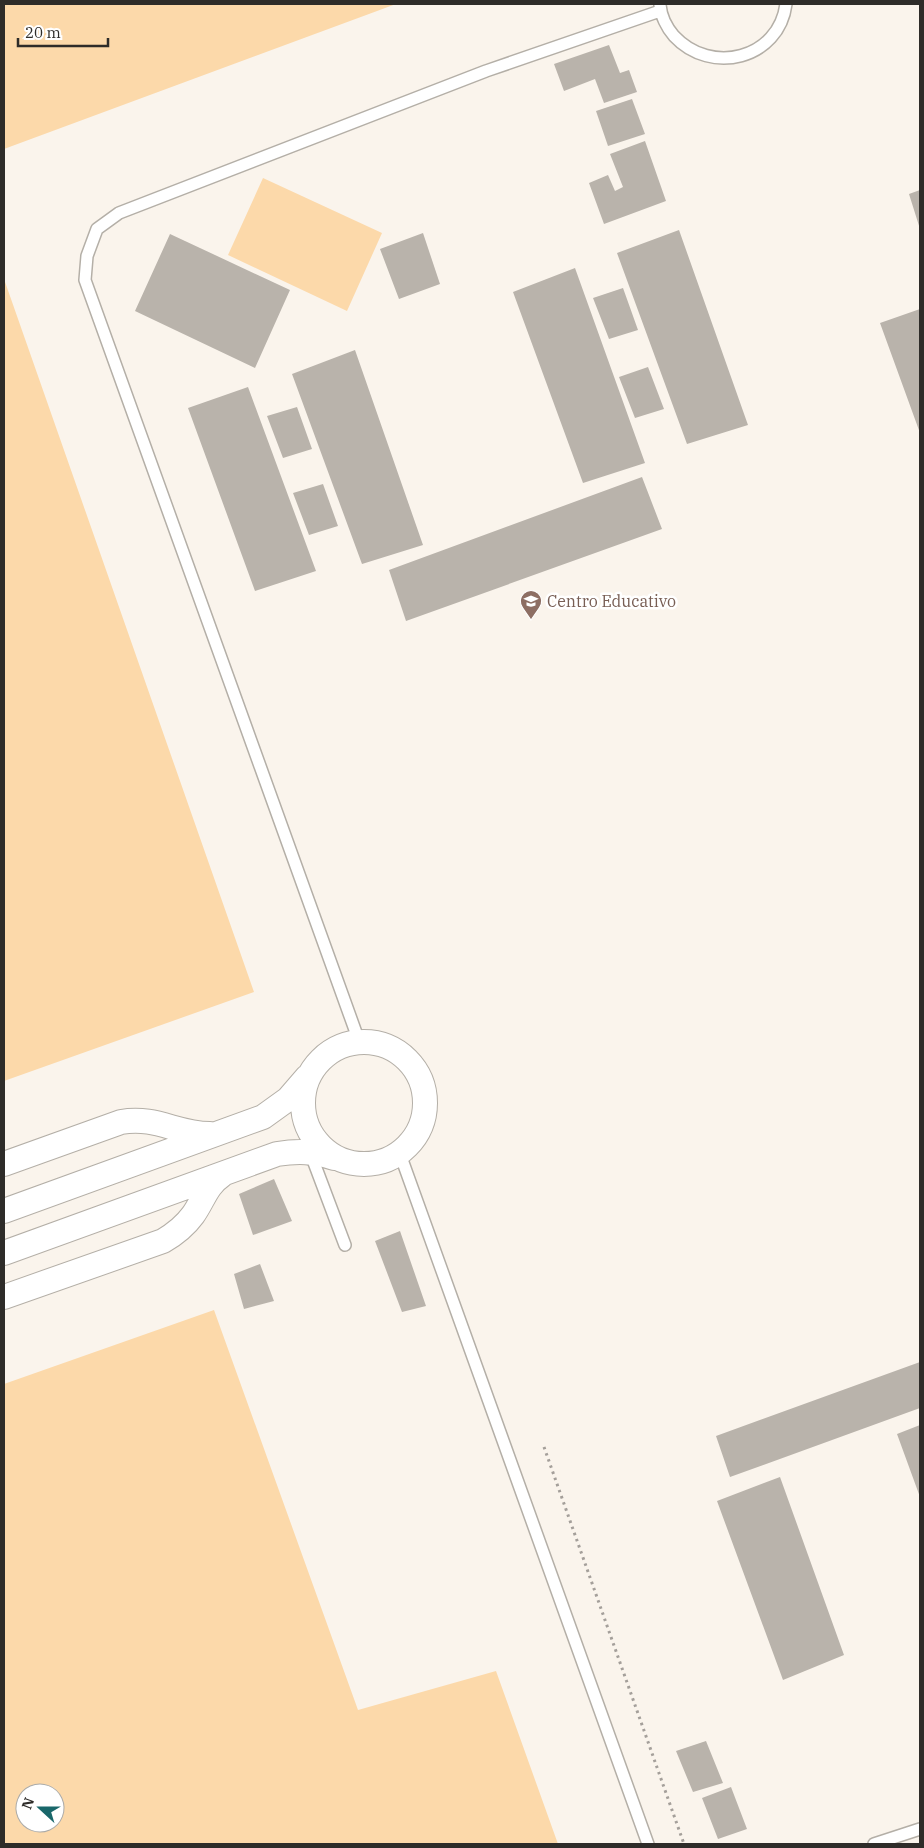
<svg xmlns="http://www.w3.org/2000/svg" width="924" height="1848" viewBox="0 0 924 1848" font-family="'IBM Plex Serif',serif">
<rect width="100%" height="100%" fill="#faf4ec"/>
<path fill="#fcd9aa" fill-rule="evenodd" d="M4,4H396L4,149Z
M263,178L382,233L347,311L228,255Z
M4,279L254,992L4,1081Z
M214,1310L358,1710L496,1671L558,1844H4V1384ZM25,1793H55V1823H25Z"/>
<path fill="#b9b3ab" d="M609,45L620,73L629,70L637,92L604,103L595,79L564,91L554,64Z
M632,99L645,134L608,146L596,111Z
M645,141L666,201L604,224L589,183L608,175L615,191L623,187L610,154Z
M920,190V229L909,194Z
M679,230L748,425L687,444L617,253Z
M423,233L440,284L399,299L380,249Z
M170,234L290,290L255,368L135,311Z
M575,268L645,463L583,483L513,292Z
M623,288L638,330L609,339L593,298Z
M920,309V433L880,323Z
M355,350L423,545L362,564L292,374Z
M648,367L664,409L635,418L619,377Z
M248,387L316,571L255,591L188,408Z
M297,407L312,449L283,458L267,416Z
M642,477L662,529L406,621L389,570Z
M323,484L338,526L309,535L293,493Z
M274,1179L292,1221L253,1235L239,1194Z
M400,1231L426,1306L402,1312L375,1241Z
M260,1264L274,1301L244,1309L234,1274Z
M920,1362V1408L730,1477L716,1436Z
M920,1425V1497L897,1434Z
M780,1477L844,1655L783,1680L717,1501Z
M706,1741L723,1783L693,1792L676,1751Z
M731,1787L747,1829L718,1839L702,1798Z"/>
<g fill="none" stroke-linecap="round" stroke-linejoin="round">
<g stroke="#b4afa7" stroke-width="14">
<path id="service" d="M660,5C661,16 667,28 674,36C711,76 779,59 786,4
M359,1041L85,280L87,256L97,229L119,213L486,71L660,11
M310,1152L345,1245
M400,1154L648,1844
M874,1844L920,1829"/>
</g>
<g stroke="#b4afa7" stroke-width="26">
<path id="minor" d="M303 1103a61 61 0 1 1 122 0a61 61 0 1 1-122 0Z
M4,1164L121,1122C157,1116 176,1134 210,1134
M4,1211L263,1117L288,1099L307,1077
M4,1253L277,1154C297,1151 314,1151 334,1158
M4,1297L163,1241C175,1234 185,1226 193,1215C203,1201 207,1185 221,1176"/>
</g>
<path stroke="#a49f9a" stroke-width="3" stroke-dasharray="2.5 4" stroke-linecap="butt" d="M544,1447L684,1844"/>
<use href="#service" stroke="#fff" stroke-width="11"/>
<use href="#minor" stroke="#fff" stroke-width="24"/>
</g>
<defs>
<g id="university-pin" transform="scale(1.125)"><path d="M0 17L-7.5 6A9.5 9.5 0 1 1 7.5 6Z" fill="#8d6e63" stroke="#fff"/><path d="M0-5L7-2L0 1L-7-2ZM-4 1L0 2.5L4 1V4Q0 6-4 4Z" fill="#fff"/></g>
</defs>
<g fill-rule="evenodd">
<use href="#university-pin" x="531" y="601"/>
</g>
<g text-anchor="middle" stroke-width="5" stroke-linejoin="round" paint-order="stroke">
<g font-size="16" fill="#785e54" stroke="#fff" text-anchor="start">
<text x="547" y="607">Centro Educativo</text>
</g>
</g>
<rect width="924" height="1848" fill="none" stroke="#2e2c29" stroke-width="10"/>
<g transform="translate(40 1808) rotate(291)"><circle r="24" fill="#ffffff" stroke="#ababa9"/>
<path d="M0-4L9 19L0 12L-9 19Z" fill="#19676a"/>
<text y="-8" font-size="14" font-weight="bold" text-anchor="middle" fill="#2e2c29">N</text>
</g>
<path d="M18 38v8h90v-8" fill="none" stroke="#2e2c29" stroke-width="2.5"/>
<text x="25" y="38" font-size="15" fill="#2e2c29" stroke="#ffffff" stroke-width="4" paint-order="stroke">20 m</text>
</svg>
